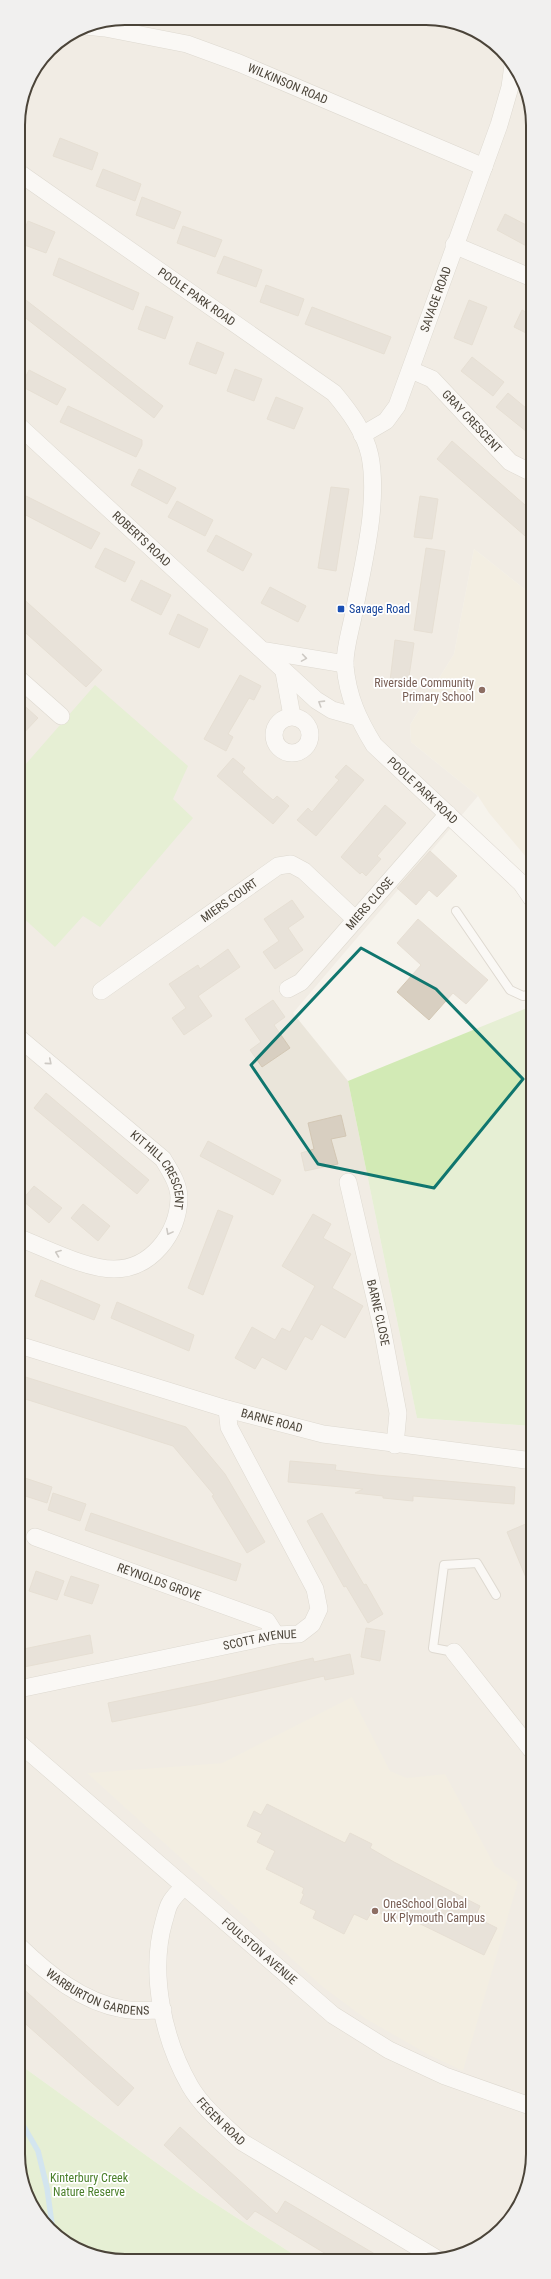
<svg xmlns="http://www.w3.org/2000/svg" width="551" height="2279" viewBox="0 0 551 2279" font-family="'Roboto Condensed',sans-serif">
<rect width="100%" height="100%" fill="#f6f3ec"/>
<path fill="#eae5da" d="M125,18L447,20L502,50L522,78L532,111V595L474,549L454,654L410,725L411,742L478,796L293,1013L348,1081L417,1418L533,1426V2161L525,2195L506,2225L473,2250L440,2260H302L197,2192L19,2064L18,118L26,84L50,49L84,26Z"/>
<path fill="#efe8d6" d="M474,549L532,595V864L489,813L478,796L411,742L410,725L454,654Z
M352,1697L390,1771L407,1778L445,1774L495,1866L518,1882L463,2071L429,2055L366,2019L324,1988L87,1773L222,1763Z"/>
<path fill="#d2eab5" d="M95,685L188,766L173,799L193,818L100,927L83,916L55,947L19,914L18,773Z
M532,1006L533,1426L417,1418L348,1081Z
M19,2064L197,2192L302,2260L104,2259L49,2229L29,2201L19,2168Z"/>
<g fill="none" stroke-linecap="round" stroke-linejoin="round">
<path stroke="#a9d4f2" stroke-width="5.5" d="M19,2118L38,2151L47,2188L53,2232"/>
</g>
<path fill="#d8cfc1" stroke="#d3c7b4" d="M60,138L98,153L92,170L53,156Z
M103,169L141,184L135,201L96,186Z
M142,197L181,212L174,229L136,215Z
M505,214L532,228V249L497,230Z
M28,221L55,232L46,253L19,243Z
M183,226L222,240L215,257L177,243Z
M224,256L262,270L256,287L217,273Z
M59,258L139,293L133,310L53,275Z
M266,285L304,299L298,316L260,302Z
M18,294L163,406L154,418L18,312Z
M469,300L487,307L472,345L454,338Z
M146,306L173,317L165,339L138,329Z
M312,307L391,337L384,354L305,324Z
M522,310L532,315V336L514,327Z
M197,342L224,353L216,374L189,364Z
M472,357L504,382L493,396L461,371Z
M235,369L262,379L254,401L227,391Z
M29,370L66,389L57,405L21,386Z
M508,393L532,413V436L496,407Z
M276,397L303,408L294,429L267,419Z
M68,406L142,440V445L136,457L60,422Z
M452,441L525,505L532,496V542L437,459Z
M139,469L176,488L167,504L131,485Z
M331,487L349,489L336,571L318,568Z
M18,492L100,533L91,549L18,511Z
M420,496L438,499L432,539L414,537Z
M177,501L213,520L205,536L168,517Z
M216,535L252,554L243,571L207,551Z
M105,548L135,562L125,582L95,567Z
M426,548L445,551L432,633L414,630Z
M141,580L171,595L161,615L131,600Z
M270,587L306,606L298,622L261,603Z
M18,594L102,670L86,687L18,626Z
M178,614L208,629L199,648L169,634Z
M395,640L414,643L408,683L390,681Z
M240,675L261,686L254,700L249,698L228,734L233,737L226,751L204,739Z
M18,700L38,718L18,739Z
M233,758L245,768L242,772L257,786L273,800L277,796L289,806L273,824L217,776Z
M346,765L364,780L316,836L297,820L308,808L312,812L325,796L339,780L335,777Z
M385,805L406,823L377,856L381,859L366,876L362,872L360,874L341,857Z
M430,851L457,876L437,897L429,890L416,905L397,888Z
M292,900L304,917L288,928L303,950L275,969L263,952L279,941L264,919Z
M418,919L488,980L466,1004L453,993L429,1020L397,992L421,965L397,943Z
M228,949L240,967L198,996L212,1016L184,1035L172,1018L186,1008L169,984L198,965L200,969Z
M273,1000L285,1017L274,1025L290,1048L262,1067L250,1050L261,1042L245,1019Z
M46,1093L149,1180L137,1194L34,1108Z
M341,1115L346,1136L331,1139L338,1164L305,1171L301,1153L314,1149L308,1123Z
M208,1141L281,1180L273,1195L200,1156Z
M34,1186L62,1208L49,1223L22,1200Z
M83,1204L110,1226L98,1241L71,1218Z
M218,1210L233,1216L203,1295L188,1288Z
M313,1214L331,1224L323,1238L351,1254L332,1288L363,1306L345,1338L321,1324L312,1340L305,1336L286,1370L262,1357L255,1369L235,1358L252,1327L275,1340L282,1328L290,1332L315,1286L282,1266Z
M41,1280L100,1305L94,1320L35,1296Z
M117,1302L194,1335L189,1351L111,1318Z
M19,1375L186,1427L225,1474L265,1542L247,1553L212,1496L214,1495L173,1446L19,1397Z
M290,1461L336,1465L335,1470L376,1475L515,1487L514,1504L413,1496V1501L383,1498V1496L355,1493L363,1489L288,1482Z
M19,1476L52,1487L47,1503L19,1494Z
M53,1493L86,1504L80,1521L48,1510Z
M91,1513L241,1564L236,1581L85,1530Z
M322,1513L364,1585L366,1584L383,1614L368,1623L346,1586L344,1587L307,1521Z
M528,1523L533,1532L532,1592L507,1532Z
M36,1571L64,1581L57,1600L29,1591Z
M71,1576L99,1585L92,1604L64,1595Z
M366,1628L385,1631L380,1661L361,1657Z
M90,1635L93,1653L19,1668V1650Z
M350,1654L354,1674L325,1680L324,1676L197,1705L112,1722L108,1703L214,1681L313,1658L314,1662Z
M267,1804L345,1843L350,1833L372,1844L370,1848L394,1862L480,1906L475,1917L497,1928L484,1955L402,1915L400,1920L394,1917L393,1920L373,1909L367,1920L354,1914L344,1934L313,1918L316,1911L300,1903L304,1894L302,1893L304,1888L266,1869L275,1851L257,1842L262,1833L247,1826L254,1811L261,1815Z
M19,1985L134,2088L118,2106L19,2018Z
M180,2127L277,2214L285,2201L385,2260H336L255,2211L247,2220L164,2145Z"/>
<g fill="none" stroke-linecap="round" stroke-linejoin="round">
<g stroke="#c2bbae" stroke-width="10">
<path id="service" d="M456,911L510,990L523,996L532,994
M454,1652L433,1648L444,1565L477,1563L496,1595"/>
</g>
<g stroke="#c2bbae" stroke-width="18">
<g id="minor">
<path id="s1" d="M85,26L105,28L187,44L239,63L484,167"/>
<path id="s2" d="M18,172L334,393C349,411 365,432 370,456C379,504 363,564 354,612C351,629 344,650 345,666C348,697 358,719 374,745L521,883L532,899"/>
<path d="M454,245L532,278"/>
<path id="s3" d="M411,370L432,379L510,462L532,473"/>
<path id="s4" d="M18,425L316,700L332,710L357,717"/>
<path id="s5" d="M362,435L386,421L397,406L499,125L510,87L513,65"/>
<path d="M266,651L345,664"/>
<path d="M284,672L292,716"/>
<path d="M18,678L61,716"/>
<circle cx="292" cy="735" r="18"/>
<path id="s6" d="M288,989L301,982L448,814"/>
<path id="s7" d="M101,991L278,866L291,864L304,871L355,919"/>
<path id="s8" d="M19,1038L163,1159C170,1171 179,1184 179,1198C178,1234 151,1269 114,1269C85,1269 46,1248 19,1238"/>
<path id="s9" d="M348,1182L382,1328L398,1413L395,1445"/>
<path id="s10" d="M19,1345L227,1409L323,1434L533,1461"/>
<path id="s11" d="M35,1537L267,1621L276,1635"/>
<path d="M454,1652L533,1752"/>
<path id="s12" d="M19,1689L276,1635L299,1634L312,1624L319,1609L315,1589L229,1427L227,1409"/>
<path id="s13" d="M19,1743L333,2015L389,2050L445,2076L533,2107"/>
<path id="s14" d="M183,1887C179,1892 173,1897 170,1903C167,1908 166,1915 164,1921C149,1973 163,2039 190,2086C202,2107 224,2125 242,2142L439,2260"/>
<path id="s15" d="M19,1946C48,1974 82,2002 123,2009C135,2012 150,2010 163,2010"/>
</g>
</g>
<use href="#service" stroke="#fff" stroke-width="8"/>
<use href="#minor" stroke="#fff" stroke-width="17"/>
</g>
<defs><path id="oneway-chevron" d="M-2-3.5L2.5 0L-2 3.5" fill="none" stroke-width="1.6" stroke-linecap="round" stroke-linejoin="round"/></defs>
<g stroke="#9c9892">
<use href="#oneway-chevron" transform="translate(304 658) rotate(9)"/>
<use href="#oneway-chevron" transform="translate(321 703) rotate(-148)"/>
<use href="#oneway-chevron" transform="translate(49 1062) rotate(40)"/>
<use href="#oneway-chevron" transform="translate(169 1232) rotate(118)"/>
<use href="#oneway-chevron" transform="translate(58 1253) rotate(-159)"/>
</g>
<path d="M0 0H551V2279H0ZM361,948L436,989L523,1079L434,1188L318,1164L251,1065Z" fill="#f6f3ec" fill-opacity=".55" fill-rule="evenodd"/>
<path fill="none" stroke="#0f766e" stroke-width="3" stroke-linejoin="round" d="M361,948L436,989L523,1079L434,1188L318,1164L251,1065Z"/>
<rect fill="#1a4fb4" stroke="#fff" stroke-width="1.5" x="337" y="605" width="8" height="8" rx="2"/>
<g fill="#8d6e63" stroke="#fff" stroke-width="1.5">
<circle cx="482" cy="690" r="4"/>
<circle cx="375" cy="1911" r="4"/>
</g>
<g text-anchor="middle" stroke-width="3.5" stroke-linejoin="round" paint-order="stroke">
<g font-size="12" fill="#4b4439" stroke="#fff">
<text dy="4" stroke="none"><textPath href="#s1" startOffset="212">WILKINSON ROAD</textPath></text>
<text dy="4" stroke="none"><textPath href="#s2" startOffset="218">POOLE PARK ROAD</textPath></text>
<text dy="4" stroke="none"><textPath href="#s5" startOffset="160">SAVAGE ROAD</textPath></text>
<text dy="4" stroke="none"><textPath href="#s3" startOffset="81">GRAY CRESCENT</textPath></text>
<text dy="4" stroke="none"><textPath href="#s4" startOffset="168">ROBERTS ROAD</textPath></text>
<text dy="4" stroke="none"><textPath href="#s2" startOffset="823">POOLE PARK ROAD</textPath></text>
<text dy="4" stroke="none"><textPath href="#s7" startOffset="157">MIERS COURT</textPath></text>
<text dy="4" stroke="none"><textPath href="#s6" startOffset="119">MIERS CLOSE</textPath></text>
<text dy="4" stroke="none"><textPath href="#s8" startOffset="195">KIT HILL CRESCENT</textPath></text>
<text dy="4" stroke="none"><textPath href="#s9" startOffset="134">BARNE CLOSE</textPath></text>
<text dy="4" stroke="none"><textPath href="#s10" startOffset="264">BARNE ROAD</textPath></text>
<text dy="4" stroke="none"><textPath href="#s11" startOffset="132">REYNOLDS GROVE</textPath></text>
<text dy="4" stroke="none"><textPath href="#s12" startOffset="246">SCOTT AVENUE</textPath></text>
<text dy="4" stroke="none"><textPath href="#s13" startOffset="318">FOULSTON AVENUE</textPath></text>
<text dy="4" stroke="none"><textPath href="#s15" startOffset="94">WARBURTON GARDENS</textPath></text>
<text dy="4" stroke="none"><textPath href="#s14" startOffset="258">FEGEN ROAD</textPath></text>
</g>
<g font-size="12" fill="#164399" stroke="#fff" text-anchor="start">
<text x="349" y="613">Savage Road</text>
</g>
<g font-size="12" fill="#785e54" stroke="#fff" text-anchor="end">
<text x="474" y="687">Riverside Community<tspan x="474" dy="14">Primary School</tspan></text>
<text x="383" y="1908" text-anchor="start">OneSchool Global<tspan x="383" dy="14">UK Plymouth Campus</tspan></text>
</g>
<g font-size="12" fill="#4a7f2a" stroke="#fff">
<text x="89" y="2182">Kinterbury Creek<tspan x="89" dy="14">Nature Reserve</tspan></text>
</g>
</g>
<path d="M0 0H551V2279H0ZM125 25H426A100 100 0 0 1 526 125V2154A100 100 0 0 1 426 2254H125A100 100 0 0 1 25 2154V125A100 100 0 0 1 125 25Z" fill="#f1f0ef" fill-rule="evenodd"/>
<path fill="none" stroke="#4b4439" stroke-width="2" d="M125 25H426A100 100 0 0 1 526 125V2154A100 100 0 0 1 426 2254H125A100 100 0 0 1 25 2154V125A100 100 0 0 1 125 25Z"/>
</svg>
